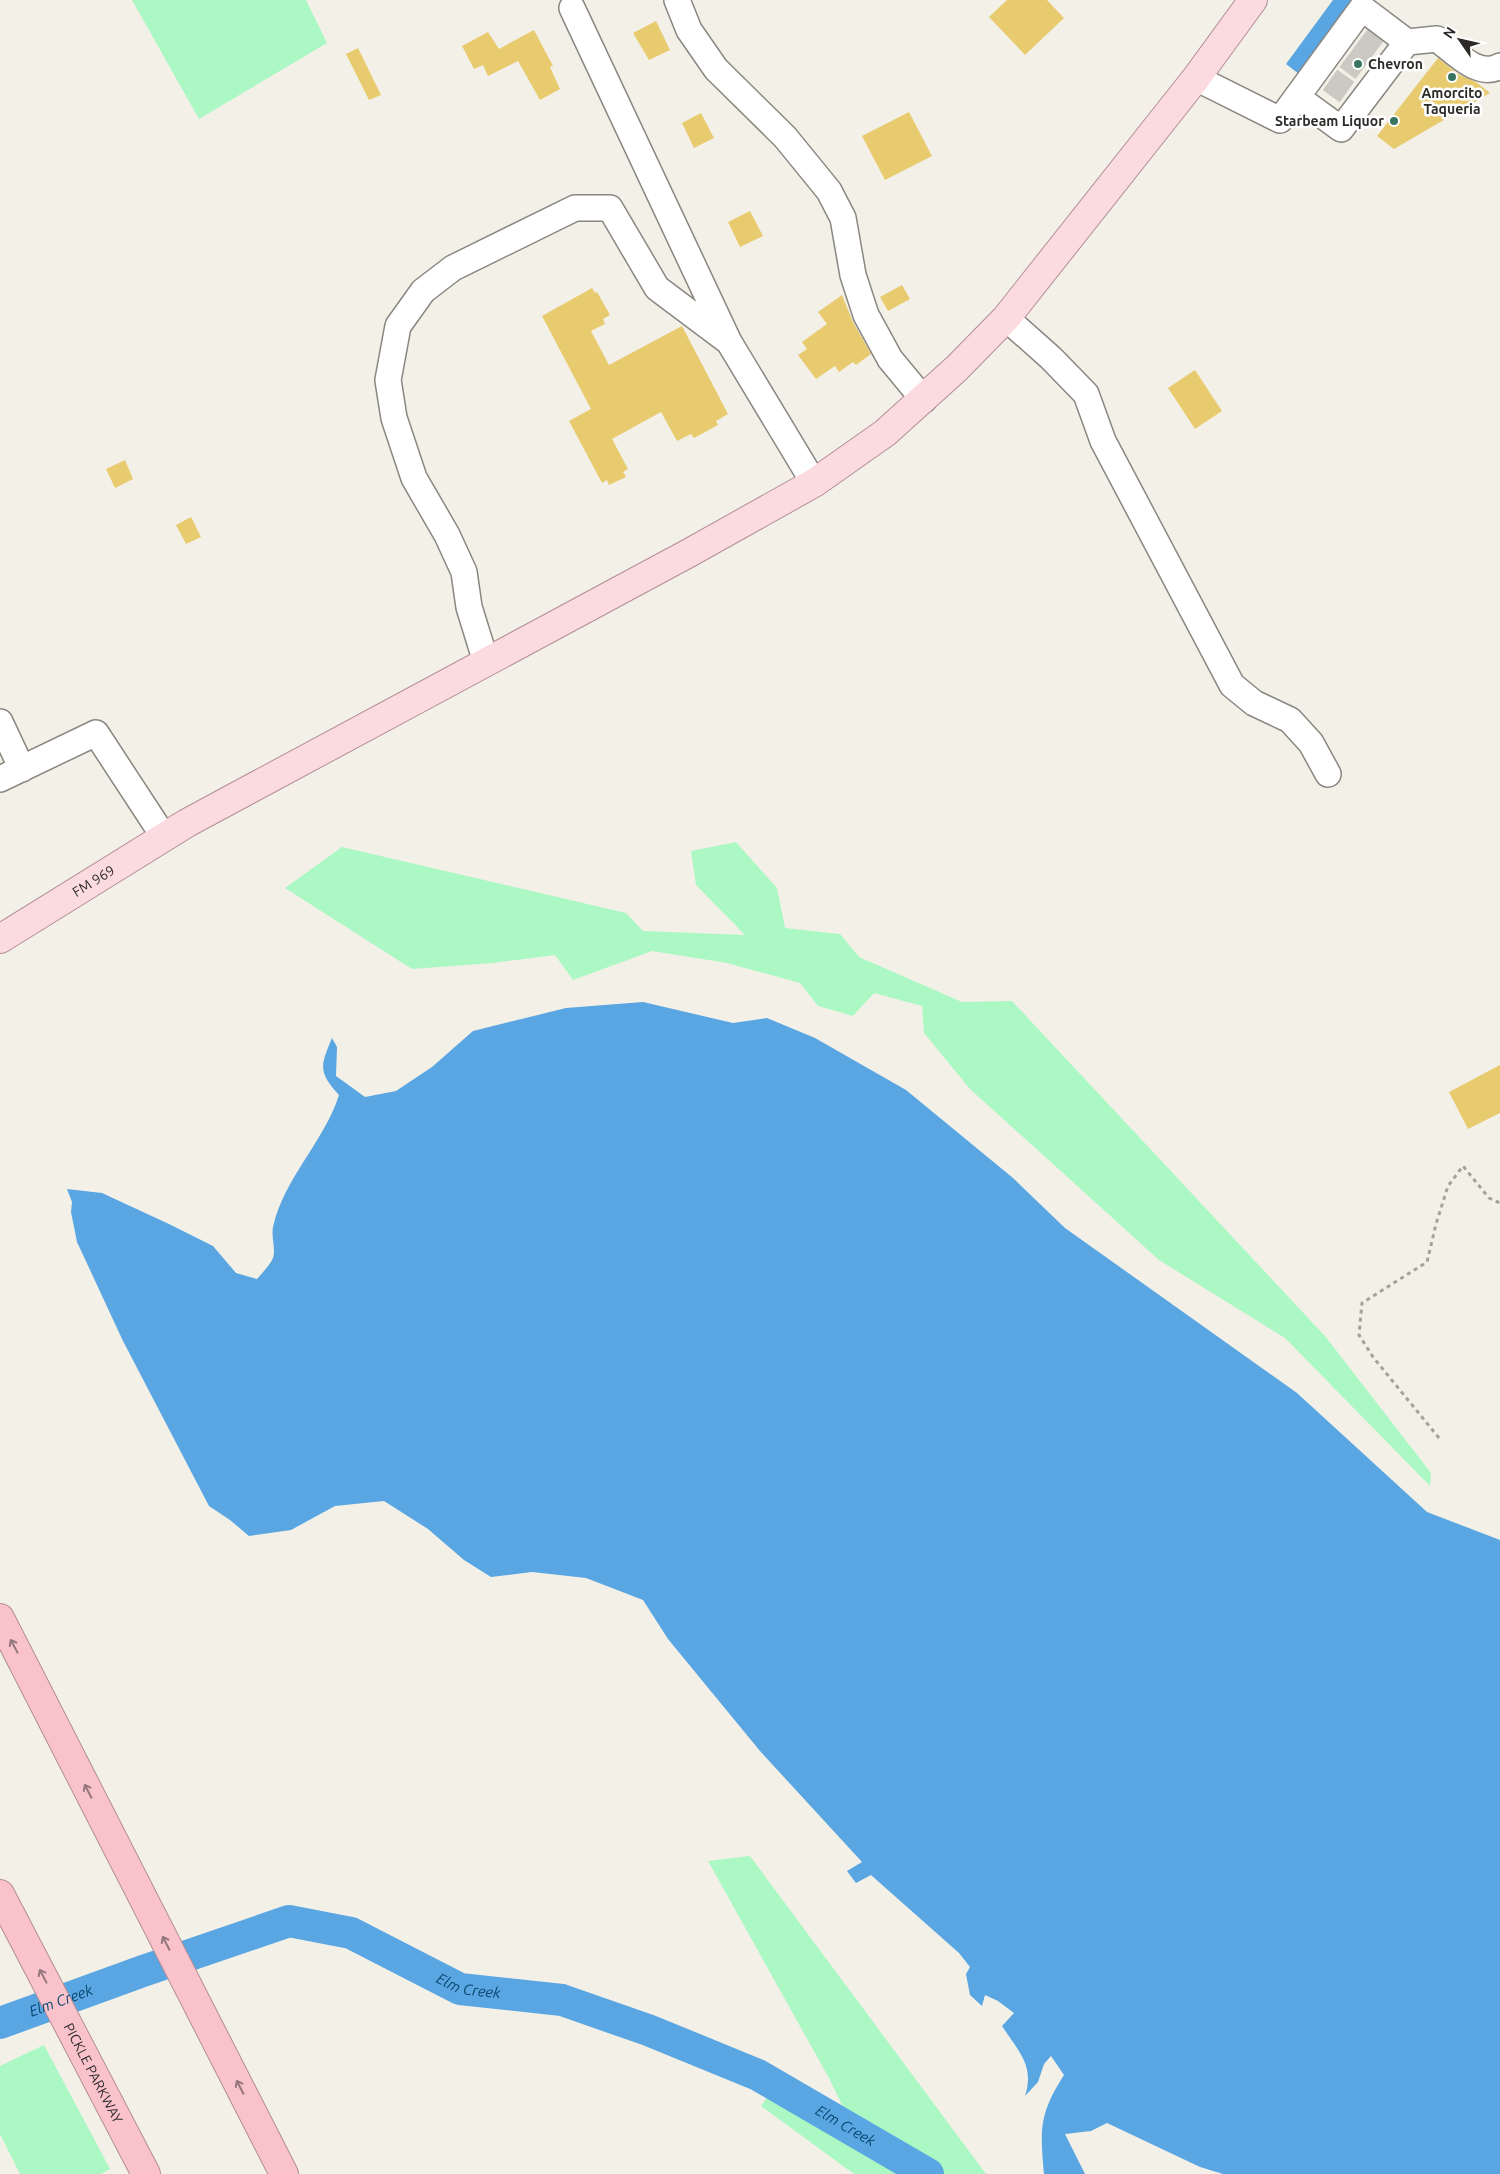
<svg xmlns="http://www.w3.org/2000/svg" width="1500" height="2174" viewBox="0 0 1500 2174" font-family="Ubuntu,sans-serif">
<rect width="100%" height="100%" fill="#f3f0e8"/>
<path fill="#acf8c4" d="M132,0H306L327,43L199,119Z
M736,842L777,888L785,928L840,934L859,957L962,1002L1012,1001L1325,1336L1431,1473L1430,1486L1285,1338L1159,1260L970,1089L924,1033L922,1006L874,993L853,1016L818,1006L800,983L727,963L652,951L573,980L555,955L493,963L412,969L285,888L342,847L626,913L643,931L745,935L696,885L691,851Z
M750,1856L986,2174H854L761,2106L769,2094L867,2157L830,2080L708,1861Z
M44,2045L110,2169L101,2174H20L0,2134V2066Z"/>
<path fill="#59a6e2" d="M1333,0H1353L1299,74L1286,64Z
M643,1002L733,1023L767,1018L815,1038L906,1090L1013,1178L1065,1228L1297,1393L1427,1512L1500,1540V2174H1223L1200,2167L1107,2123L1091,2131L1065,2134L1085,2174H1044C1040,2129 1039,2114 1064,2075L1051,2056L1044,2064L1038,2082L1025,2096C1035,2065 1018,2051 1002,2026L1014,2013L998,2001L985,1995L982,2006L970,1995L966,1974L970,1967L959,1953L871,1875L856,1883L847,1871L862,1862L760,1751L668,1639L643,1600L586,1578L532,1572L491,1577L464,1560L428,1529L384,1501L335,1506L291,1530L249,1536L230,1520L209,1506L123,1341L77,1242L71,1212L72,1202L67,1189L102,1193L169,1224L213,1246L236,1273L257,1279C262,1273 270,1265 273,1258C276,1249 271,1237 273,1227C284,1178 324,1142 339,1095C317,1071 321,1065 332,1038L337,1047L336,1076L365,1097L396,1091L432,1067L473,1031L566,1008Z"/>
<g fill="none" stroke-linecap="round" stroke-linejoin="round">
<path stroke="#59a6e2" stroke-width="32" id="s1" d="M0,2023L143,1971L289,1921L351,1933L460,1989L562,2000L648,2030L758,2075L928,2174"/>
</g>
<path fill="#e9cb6f" d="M1007,0H1047L1064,18L1025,55L989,17Z
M656,21L670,50L649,60L633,33Z
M534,30L553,66L550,67L560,89L540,100L518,61L488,76L483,65L474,69L462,46L488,32L499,49Z
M358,48L381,95L369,100L346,54Z
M1438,58L1458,74L1476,82L1490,93L1394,149L1377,136Z
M909,112L932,156L885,180L862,136Z
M701,113L714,138L694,148L682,123Z
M750,211L763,236L740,247L728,222Z
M902,285L910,299L888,311L880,297Z
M592,288L595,293L597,292L610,315L603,319L605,324L591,331L609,365L682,326L728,414L716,421L718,425L694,438L691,434L677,441L661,412L612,439L628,469L623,472L626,477L609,485L607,480L602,483L569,421L591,409L542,316Z
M842,295L853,322L871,354L856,365L853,362L839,372L835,366L816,379L798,355L807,349L802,342L827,324L818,312Z
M1195,370L1222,411L1195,429L1168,388Z
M125,460L133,479L115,488L106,469Z
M191,517L201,537L186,544L176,525Z
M1500,1065V1113L1468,1129L1449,1092Z"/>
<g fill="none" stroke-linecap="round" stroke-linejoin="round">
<path stroke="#cbc9c2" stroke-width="25" stroke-dasharray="25 12" stroke-linecap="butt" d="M1361,38L1377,50
M1347,57L1363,69
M1330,80L1347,92"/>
<g stroke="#898780" stroke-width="28">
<path id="minor" d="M677,0L689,30L716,69L785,137L829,191L843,218L853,275L866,315L890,359L924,400
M572,8L729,342L814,483
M1196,78L1280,120L1362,8L1407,42L1437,39C1454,51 1478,79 1500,66
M1297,97L1341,129L1407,42
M1006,318L1051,358L1086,394L1103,441L1232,685L1254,703L1290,720L1311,743L1328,774
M486,662L469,607L464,572L447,535L414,478L394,418L388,380L398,326L423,291L453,268L575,208H610L657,288L729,342
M0,722L22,769
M0,779L96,733L164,837"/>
</g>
<g stroke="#b28e93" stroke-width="30">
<g id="major">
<path id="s2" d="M0,939L187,823L689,553L814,483L885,433L957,368L1006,318L1196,78L1253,0"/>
</g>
</g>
<g stroke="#b28e93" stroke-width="30">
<g id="highway">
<path d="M0,1618L284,2174"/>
<path id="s3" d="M0,1894L146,2174"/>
</g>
</g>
<path stroke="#a5a29c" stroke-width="3" stroke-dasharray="4 4" stroke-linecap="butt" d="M1439,1438L1373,1357L1359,1335L1362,1303L1427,1262L1436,1224L1448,1186L1463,1166L1489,1198L1500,1203"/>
<use href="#minor" stroke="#fff" stroke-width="25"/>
<use href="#major" stroke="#fcdbe0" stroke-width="28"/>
<use href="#highway" stroke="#fac3cc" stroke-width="28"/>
</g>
<defs><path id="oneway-shaft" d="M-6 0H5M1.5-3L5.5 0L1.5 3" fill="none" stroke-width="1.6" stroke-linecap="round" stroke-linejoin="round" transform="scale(1.25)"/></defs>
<g stroke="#93777a">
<use href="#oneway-shaft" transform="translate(14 1646) rotate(-118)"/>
<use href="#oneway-shaft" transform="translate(88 1791) rotate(-117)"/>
<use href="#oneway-shaft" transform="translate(166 1943) rotate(-117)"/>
<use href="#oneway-shaft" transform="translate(43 1976) rotate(-118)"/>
<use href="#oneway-shaft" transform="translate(240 2087) rotate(-117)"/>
</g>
<g fill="#387560" stroke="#fff" stroke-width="2">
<circle cx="1358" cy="64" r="5"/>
<circle cx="1452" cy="77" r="5"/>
<circle cx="1394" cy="121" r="5"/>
</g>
<g text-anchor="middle" stroke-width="5" stroke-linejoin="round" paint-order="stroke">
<g font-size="14" font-weight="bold" fill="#2c2b28" stroke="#fff" text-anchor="start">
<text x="1368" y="69">Chevron</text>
<text x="1452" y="98" text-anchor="middle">Amorcito<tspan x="1452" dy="16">Taqueria</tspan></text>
<text x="1384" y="126" text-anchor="end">Starbeam Liquor</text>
</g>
<g font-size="14" fill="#2c2b28" stroke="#fff">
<text dy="5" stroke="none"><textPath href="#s2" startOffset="110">FM 969</textPath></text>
<text dy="5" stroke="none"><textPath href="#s3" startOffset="202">PICKLE PARKWAY</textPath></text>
</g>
<g font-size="15" font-style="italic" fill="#0a476e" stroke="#fff">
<text dy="5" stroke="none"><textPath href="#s1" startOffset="500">Elm Creek</textPath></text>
<text dy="5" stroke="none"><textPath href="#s1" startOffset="65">Elm Creek</textPath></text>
<text dy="5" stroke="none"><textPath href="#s1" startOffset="906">Elm Creek</textPath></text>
</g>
</g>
<g transform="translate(1460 40) rotate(304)" stroke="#ffffff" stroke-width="4" paint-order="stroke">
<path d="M0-4L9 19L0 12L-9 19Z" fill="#2c2b28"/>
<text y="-8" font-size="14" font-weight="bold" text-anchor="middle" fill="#2c2b28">N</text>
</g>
</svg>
